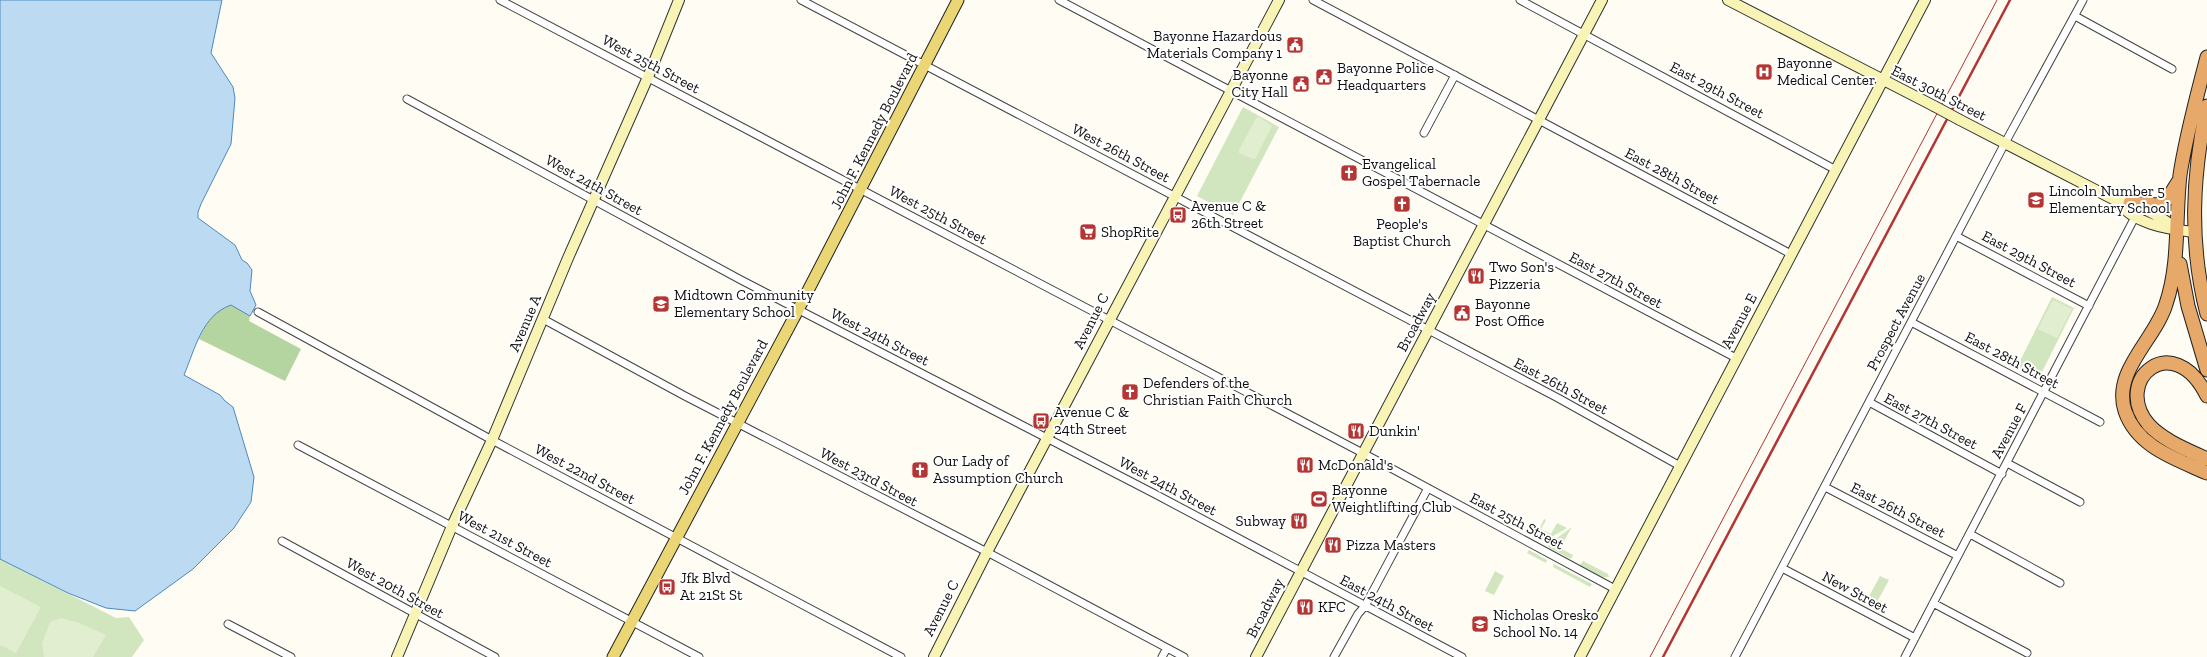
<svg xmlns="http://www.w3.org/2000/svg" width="2207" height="657" viewBox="0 0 2207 657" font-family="'Zilla Slab',serif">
<rect width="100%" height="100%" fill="#fefcf3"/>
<path fill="#d1e6bf" d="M1243,107L1279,127L1233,215L1197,196Z
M2052,297L2074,308L2039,378L2017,367Z
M1544,519L1546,520L1541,529L1551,534L1557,523L1567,528L1553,536L1550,541L1539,534L1541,531L1539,530Z
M1572,527L1561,546L1554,543L1557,538Z
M1550,543L1573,555L1571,559L1548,547Z
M1529,550L1547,560L1546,563L1527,553Z
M0,559L116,618L129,617L144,640L132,657H0Z
M1583,561L1608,574L1609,577H1602L1580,565Z
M1554,564L1592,584L1590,587L1553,567Z
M1495,571L1504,576L1494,595L1485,591Z
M1880,576L1889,580L1875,606L1866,602Z"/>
<path fill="#b5d5a0" d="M231,305L250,316L249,321L301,349L285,381L199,339C207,322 212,311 231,305Z"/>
<path fill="#e2eed0" d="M1259,117L1272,126L1255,159H1253L1239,153V150L1256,118Z
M2053,300L2072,309L2057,338L2038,329Z
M0,586L41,607L16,653L0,645Z
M61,618L79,623L106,635L93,657H44L42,644L50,622Z"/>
<path fill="#bcdaf1" stroke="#4a8bc1" d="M0,0H222L211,53L233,87L235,98L231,144L201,204L198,212V218L235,245L242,260L247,263L252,270L250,291L256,305L250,316L231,305C202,315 195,349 184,375L220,395L225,401L233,407L254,477L251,502L234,528L193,569L135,611L106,608L68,593L0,559Z"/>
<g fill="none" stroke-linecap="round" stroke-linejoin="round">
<g stroke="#434343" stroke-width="9">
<path id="street" d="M500,0L1374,459L1615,589
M801,0L1558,398L1680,466
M1059,0L1736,358
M1313,0L1791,254
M1520,0L1836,170
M2075,16L2172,69
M407,99L741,280L1155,494L1462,657
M1424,133L1455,75
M1956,236L2089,306
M258,312L492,440L901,657
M543,319L683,395L987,552L1184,657
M1911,322L2100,422
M1869,402L2002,474
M298,445L699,657
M2007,463L2080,502
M1825,487L1958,556
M1970,534L2060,583
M282,541L495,657
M1782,568L1915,638
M1933,603L2027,653
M228,624L291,657
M1162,657L1167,648
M1334,657L1358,614L1365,606L1428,488
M1735,657L2005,143L2083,0
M1905,657L2135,217"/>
</g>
<g stroke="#323232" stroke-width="12">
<path id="secondary" d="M1728,0L1934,106
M1960,120L2115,200C2139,204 2159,215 2178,230
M2115,200C2135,224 2164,229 2194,232
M397,657L452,526L492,440L568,258L648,77L679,0
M934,657L987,552L1279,0
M1256,657L1602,0
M1580,657L1925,0"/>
</g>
<g stroke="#212121" stroke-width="13">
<path id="primary" d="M613,657L798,310L958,0"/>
</g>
<g stroke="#212121" stroke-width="15">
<path id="highway" d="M2207,57C2197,96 2186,135 2180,175C2175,218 2180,263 2166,304C2155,340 2112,371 2125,411C2137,447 2176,459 2207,473
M2207,106C2192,176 2189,244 2207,314
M2130,203L2158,205L2168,198L2178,182
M2180,264L2188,306L2207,370
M2207,396C2173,327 2111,381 2149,425C2164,441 2188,450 2207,459"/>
</g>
<use href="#street" stroke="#fff" stroke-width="7"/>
<use href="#secondary" stroke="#f7f4b5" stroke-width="10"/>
<use href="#primary" stroke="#ebd676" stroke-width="11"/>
<use href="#highway" stroke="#e6a969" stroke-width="13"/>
<path stroke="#b33534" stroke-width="1" d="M1650,657L1997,0"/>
<path stroke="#b33534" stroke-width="2.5" d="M1663,657L2010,0"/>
<g stroke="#323232" stroke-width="12" stroke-linecap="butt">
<path id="secondary-bridge" d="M1934,106L1960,120"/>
</g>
<use href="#secondary-bridge" stroke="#f7f4b5" stroke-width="10"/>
</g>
<defs>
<g id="civic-square" transform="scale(0.9)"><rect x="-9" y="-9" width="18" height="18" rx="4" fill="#b33534" stroke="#fff"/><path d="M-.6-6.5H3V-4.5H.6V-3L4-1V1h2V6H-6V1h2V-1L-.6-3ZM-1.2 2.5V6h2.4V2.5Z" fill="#fff"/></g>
<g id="hospital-square" transform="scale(0.9)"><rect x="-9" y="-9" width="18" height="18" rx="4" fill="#b33534" stroke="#fff"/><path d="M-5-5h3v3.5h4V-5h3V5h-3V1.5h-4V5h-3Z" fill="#fff"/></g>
<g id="church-square" transform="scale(0.9)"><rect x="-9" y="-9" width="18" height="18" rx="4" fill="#b33534" stroke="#fff"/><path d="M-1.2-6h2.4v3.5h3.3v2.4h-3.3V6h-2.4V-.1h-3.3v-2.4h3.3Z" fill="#fff"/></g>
<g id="school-square" transform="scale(0.9)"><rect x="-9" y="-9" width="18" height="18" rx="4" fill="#b33534" stroke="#fff"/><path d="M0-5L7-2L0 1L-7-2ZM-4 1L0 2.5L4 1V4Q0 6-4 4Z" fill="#fff"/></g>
<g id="bus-square" transform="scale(0.9)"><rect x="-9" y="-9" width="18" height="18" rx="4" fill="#b33534" stroke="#fff"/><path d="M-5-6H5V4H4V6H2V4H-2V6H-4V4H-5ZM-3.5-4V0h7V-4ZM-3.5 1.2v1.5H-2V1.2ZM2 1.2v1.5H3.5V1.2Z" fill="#fff"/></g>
<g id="supermarket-square" transform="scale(0.9)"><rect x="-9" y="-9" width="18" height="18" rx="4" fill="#b33534" stroke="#fff"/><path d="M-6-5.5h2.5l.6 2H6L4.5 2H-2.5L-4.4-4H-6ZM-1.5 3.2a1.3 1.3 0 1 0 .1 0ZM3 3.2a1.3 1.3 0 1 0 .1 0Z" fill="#fff"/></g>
<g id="restaurant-square" transform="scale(0.9)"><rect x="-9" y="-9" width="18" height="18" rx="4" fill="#b33534" stroke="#fff"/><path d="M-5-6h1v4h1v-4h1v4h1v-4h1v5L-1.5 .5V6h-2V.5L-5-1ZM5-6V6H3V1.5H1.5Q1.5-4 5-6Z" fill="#fff"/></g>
<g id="stadium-square" transform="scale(0.9)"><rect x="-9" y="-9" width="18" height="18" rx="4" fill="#b33534" stroke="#fff"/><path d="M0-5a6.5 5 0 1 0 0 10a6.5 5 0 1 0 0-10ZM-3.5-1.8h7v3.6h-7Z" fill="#fff"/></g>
</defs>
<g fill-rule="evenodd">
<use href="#civic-square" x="1295" y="45"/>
<use href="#hospital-square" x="1764" y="72"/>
<use href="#civic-square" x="1324" y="77"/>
<use href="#civic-square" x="1301" y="84"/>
<use href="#church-square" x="1349" y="173"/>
<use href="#school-square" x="2036" y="200"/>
<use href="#church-square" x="1402" y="204"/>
<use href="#bus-square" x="1178" y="215"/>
<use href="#supermarket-square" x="1088" y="232"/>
<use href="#restaurant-square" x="1476" y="276"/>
<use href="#school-square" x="661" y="304"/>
<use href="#civic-square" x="1462" y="313"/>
<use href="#church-square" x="1130" y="392"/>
<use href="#bus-square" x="1041" y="421"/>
<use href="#restaurant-square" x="1356" y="431"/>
<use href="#restaurant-square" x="1305" y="465"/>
<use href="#church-square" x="920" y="470"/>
<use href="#stadium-square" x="1319" y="499"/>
<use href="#restaurant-square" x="1299" y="521"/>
<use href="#restaurant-square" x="1333" y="545"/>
<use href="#bus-square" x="667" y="587"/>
<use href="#restaurant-square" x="1305" y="607"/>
<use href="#school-square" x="1480" y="624"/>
</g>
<g text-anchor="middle" stroke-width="4" stroke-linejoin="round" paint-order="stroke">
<g font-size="15" fill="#101010" stroke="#fff" text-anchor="start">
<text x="1282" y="41" text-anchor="end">Bayonne Hazardous<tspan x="1282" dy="17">Materials Company 1</tspan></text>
<text x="1777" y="68">Bayonne<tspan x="1777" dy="17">Medical Center</tspan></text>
<text x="1337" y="73">Bayonne Police<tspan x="1337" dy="17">Headquarters</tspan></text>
<text x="1288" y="80" text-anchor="end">Bayonne<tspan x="1288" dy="17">City Hall</tspan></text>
<text x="1362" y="169">Evangelical<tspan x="1362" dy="17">Gospel Tabernacle</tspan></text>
<text x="2049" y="196">Lincoln Number 5<tspan x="2049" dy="17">Elementary School</tspan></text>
<text x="1191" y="211">Avenue C &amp;<tspan x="1191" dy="17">26th Street</tspan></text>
<text x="1402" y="229" text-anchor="middle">People's<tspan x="1402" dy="17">Baptist Church</tspan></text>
<text x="1101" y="237">ShopRite</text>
<text x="1489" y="272">Two Son's<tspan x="1489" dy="17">Pizzeria</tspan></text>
<text x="674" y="300">Midtown Community<tspan x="674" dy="17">Elementary School</tspan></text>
<text x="1475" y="309">Bayonne<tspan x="1475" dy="17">Post Office</tspan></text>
<text x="1143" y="388">Defenders of the<tspan x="1143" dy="17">Christian Faith Church</tspan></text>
<text x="1054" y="417">Avenue C &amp;<tspan x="1054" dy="17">24th Street</tspan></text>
<text x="1369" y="436">Dunkin'</text>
<text x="933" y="466">Our Lady of<tspan x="933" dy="17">Assumption Church</tspan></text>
<text x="1318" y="470">McDonald's</text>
<text x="1332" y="495">Bayonne<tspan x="1332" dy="17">Weightlifting Club</tspan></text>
<text x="1286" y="526" text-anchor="end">Subway</text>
<text x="1346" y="550">Pizza Masters</text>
<text x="680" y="583">Jfk Blvd<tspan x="680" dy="17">At 21St St</tspan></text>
<text x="1318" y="612">KFC</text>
<text x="1493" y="620">Nicholas Oresko<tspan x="1493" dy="17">School No. 14</tspan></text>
</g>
<g font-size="15" fill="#101010" stroke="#fff">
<text transform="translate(651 64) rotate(28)" y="5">West 25th Street</text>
<text transform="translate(1717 90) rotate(28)" y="5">East 29th Street</text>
<text transform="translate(1939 93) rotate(27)" y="5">East 30th Street</text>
<text transform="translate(874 131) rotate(-63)" y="5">John F. Kennedy Boulevard</text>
<text transform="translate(1121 153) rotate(28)" y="5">West 26th Street</text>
<text transform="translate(1672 176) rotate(28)" y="5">East 28th Street</text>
<text transform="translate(594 185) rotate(29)" y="5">West 24th Street</text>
<text transform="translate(938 215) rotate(28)" y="5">West 25th Street</text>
<text transform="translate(2029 259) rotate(28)" y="5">East 29th Street</text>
<text transform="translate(1616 280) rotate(28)" y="5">East 27th Street</text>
<text transform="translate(1091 321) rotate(-63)" y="5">Avenue C</text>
<text transform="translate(1739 321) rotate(-62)" y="5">Avenue E</text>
<text transform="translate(1416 322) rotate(-62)" y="5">Broadway</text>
<text transform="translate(1896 322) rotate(-62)" y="5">Prospect Avenue</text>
<text transform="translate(525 323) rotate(-67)" y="5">Avenue A</text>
<text transform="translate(880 337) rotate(27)" y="5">West 24th Street</text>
<text transform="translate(2012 360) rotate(28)" y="5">East 28th Street</text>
<text transform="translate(1561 386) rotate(28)" y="5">East 26th Street</text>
<text transform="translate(723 417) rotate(-62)" y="5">John F. Kennedy Boulevard</text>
<text transform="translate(1931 421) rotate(28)" y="5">East 27th Street</text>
<text transform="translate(2009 431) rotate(-62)" y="5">Avenue F</text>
<text transform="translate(585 474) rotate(28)" y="5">West 22nd Street</text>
<text transform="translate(869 477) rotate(28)" y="5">West 23rd Street</text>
<text transform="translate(1168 486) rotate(28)" y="5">West 24th Street</text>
<text transform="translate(1898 510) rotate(27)" y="5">East 26th Street</text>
<text transform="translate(1517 521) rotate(28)" y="5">East 25th Street</text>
<text transform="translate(505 539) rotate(28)" y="5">West 21st Street</text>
<text transform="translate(395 588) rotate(29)" y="5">West 20th Street</text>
<text transform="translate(1855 592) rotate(28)" y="5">New Street</text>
<text transform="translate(1387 603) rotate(28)" y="5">East 24th Street</text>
<text transform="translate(941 608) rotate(-63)" y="5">Avenue C</text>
<text transform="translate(1265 608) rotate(-63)" y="5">Broadway</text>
</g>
</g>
</svg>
